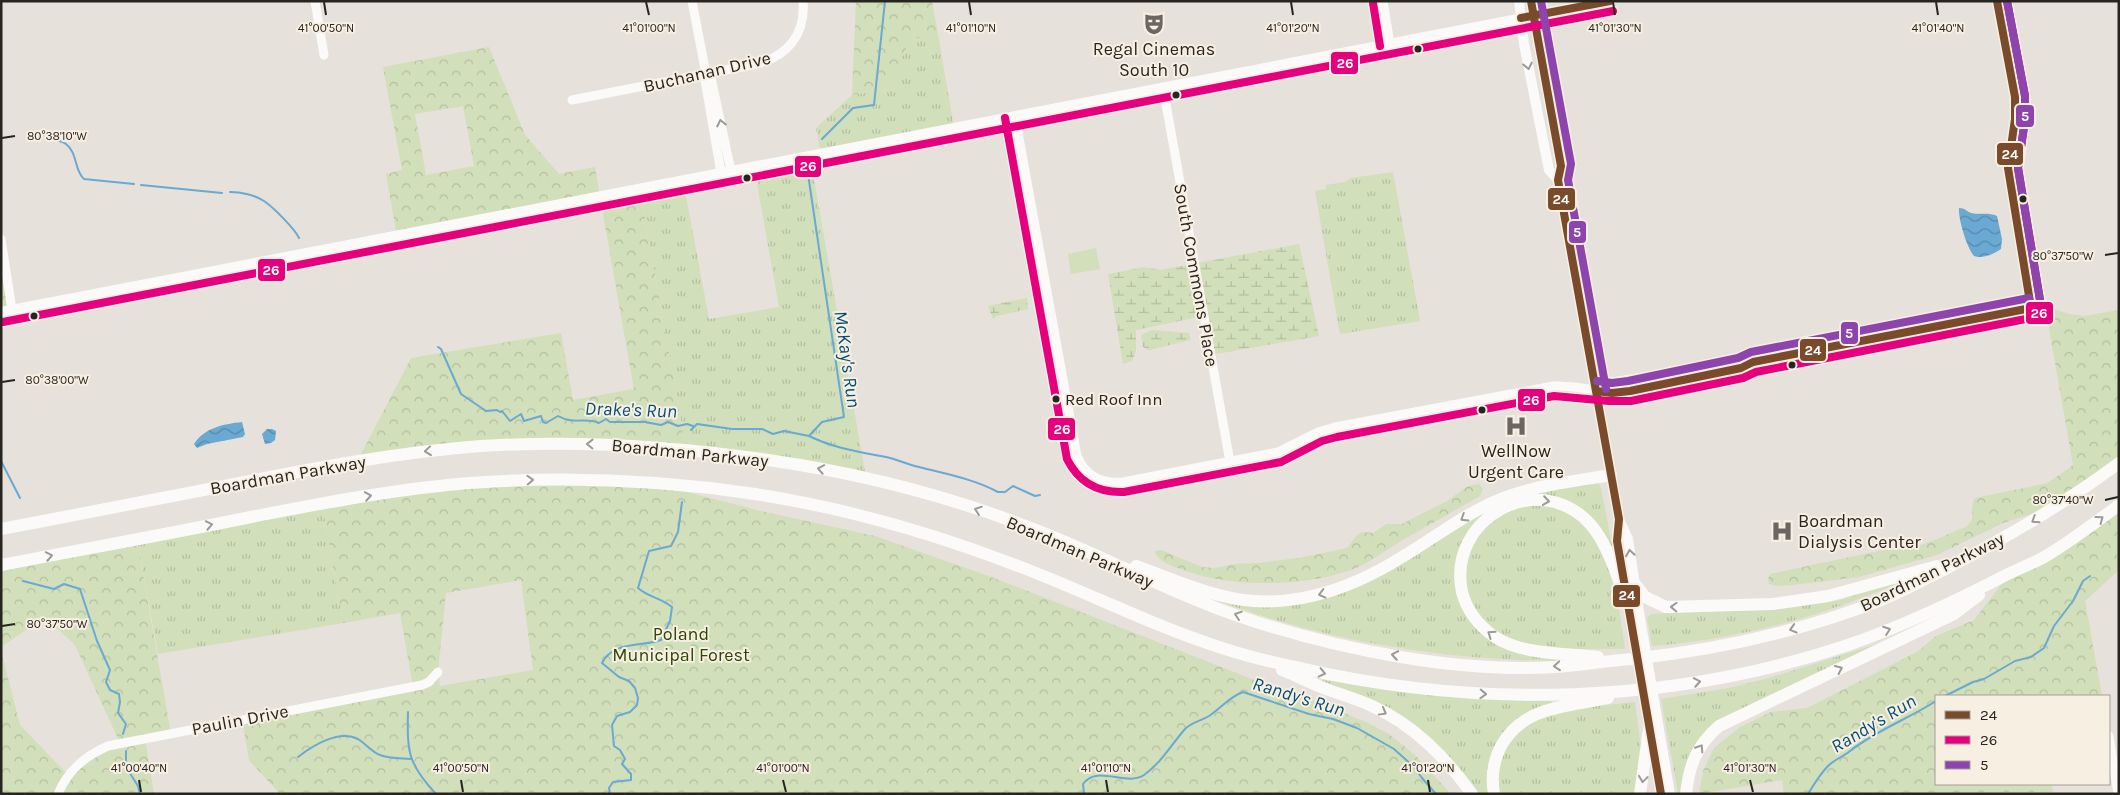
<svg xmlns="http://www.w3.org/2000/svg" width="2120" height="795" viewBox="0 0 2120 795" font-family="Karla,sans-serif">
<defs>
<pattern id="grass-tufts" width="24" height="20" patternUnits="userSpaceOnUse" patternTransform="scale(1.25)"><rect width="24" height="20" fill="#d1dfba"/><path d="M3 7l-1-3M5 7V3M7 7l1-3M15 17l-1-3M17 17v-4M19 17l1-3" fill="none" stroke="#b3bfa0"/></pattern>
<pattern id="forest-crowns" width="20" height="18" patternUnits="userSpaceOnUse" patternTransform="scale(1.25)"><rect width="20" height="18" fill="#d1dfba"/><path d="M2 6a3 3 0 1 1 6 0M12 15a3 3 0 1 1 6 0" fill="none" stroke="#b3bfa0"/></pattern>
<pattern id="wetland-marsh" width="20" height="14" patternUnits="userSpaceOnUse" patternTransform="scale(1.25)"><rect width="20" height="14" fill="#d1dfba"/><path d="M1 5h8M5 5V1M11 12h8M15 12V8" fill="none" stroke="#b3bfa0"/></pattern>
<pattern id="water-waves" width="16" height="10" patternUnits="userSpaceOnUse" patternTransform="scale(1.25)"><rect width="16" height="10" fill="#69a9d2"/><path d="M0 5q4-4 8 0t8 0" fill="none" stroke="#5689aa"/></pattern>
</defs>
<rect width="100%" height="100%" fill="#e6e1da"/>
<path fill="url(#grass-tufts)" d="M938,34L954,128L821,154L816,128L852,95L885,90L911,39Z
M810,156L866,478L686,449L640,189L683,180L709,319L779,307L754,167Z
M1393,172L1420,321L1340,334L1315,191L1326,189V185L1345,182L1350,178Z
M1595,483L1599,484L1601,488L1613,550L1594,523L1529,496L1546,489Z
M322,503L343,623L158,654L137,539Z
M1525,505L1557,507L1583,522L1593,536L1608,567L1618,602L1625,649C1584,648 1538,653 1501,634C1458,613 1457,554 1488,523C1498,513 1512,509 1525,505Z
M1490,507L1458,567L1478,627L1556,656V661C1438,659 1329,641 1218,601L1219,599L1311,600Z
M1893,583L1894,585C1817,618 1736,639 1652,646L1647,618L1651,614L1790,608L1840,600Z
M1880,643L1713,725L1682,794H1678L1661,699L1729,688L1769,678Z
M1323,680C1400,692 1474,701 1551,701L1552,703L1506,732L1491,794H1478L1442,750L1323,683Z
M1635,702L1641,748L1637,794H1499C1493,708 1572,709 1635,702Z"/>
<path fill="url(#forest-crowns)" fill-rule="evenodd" d="M856,1H932L938,34L911,39L885,90L852,95Z
M489,47L525,135L559,174L595,167L600,196L640,189L686,449L567,444L357,462L411,358L561,333L573,400L634,389L600,197L397,236L386,174L402,170L383,67ZM463,106L474,166L426,175L415,114Z
M1,239L12,310L1,312Z
M2045,306L2069,314L2084,316L2119,310V463L2056,506L2003,523L1937,555L1859,577L1792,585L1777,586L1769,584L1768,579L1770,574L1883,550C1910,551 1932,542 1955,531C1959,529 1966,528 1969,524C1976,517 1969,508 1975,498L2048,483L2073,465Z
M651,483L761,511L875,536L994,578L1257,681L1322,704L1366,722L1389,734L1415,755L1451,794H280L249,760L242,720L413,687L400,613L343,623L322,503L440,486ZM521,580L533,670L440,686L438,671L446,593Z
M1479,484L1483,489L1480,496C1454,511 1427,526 1401,541C1387,550 1373,560 1358,567C1314,587 1234,588 1189,572C1179,568 1157,563 1155,551L1161,550L1202,567L1214,568L1235,564L1259,563L1298,558L1343,549L1348,547L1357,535L1362,532L1373,533L1387,524H1402L1447,501L1468,486Z
M2119,505V570L2085,601L2102,696H1936V784H2051L2053,792L1784,794L1782,780L1699,794L1703,771L1714,748L1740,727L1771,712L1807,708L1917,652L1936,636L1974,620L2010,573Z
M137,539L171,734L145,739L154,794H1V651L20,725L68,775L74,768L120,743L75,645L45,617L1,647V565Z"/>
<path fill="url(#wetland-marsh)" d="M1299,244L1319,336L1210,355L1203,316L1136,330V351L1132,361L1123,364L1108,274L1144,267L1160,270Z
M1027,298L1028,309L997,316L993,319L988,306Z
M1152,330L1189,333L1191,340L1149,350L1143,347L1141,335Z"/>
<path fill="#d1dfba" d="M1096,248L1100,269L1071,274L1068,254Z"/>
<path fill="url(#water-waves)" d="M1959,208C1965,208 1966,211 1971,213C1980,215 1989,212 1997,216L2002,239L2001,249C1994,254 1983,259 1974,256C1967,248 1958,219 1959,208Z
M242,422L245,434L243,437L207,444L197,448L194,444C205,427 225,424 242,422Z
M267,429H272L276,431L275,440L271,443L265,444L262,434Z"/>
<g fill="none" stroke-linecap="round" stroke-linejoin="round">
<path stroke="#69a9d2" stroke-width="2" d="M44,135C51,138 60,140 66,144C78,153 74,171 84,179L134,184
M822,139L853,108L874,105L885,1
M141,185L222,193
M230,192C241,192 255,195 264,201C273,207 295,229 299,238
M438,347L441,349L461,394L486,411L497,410L500,412L502,411L510,421L521,414L524,421L541,416L543,422L546,423L558,416C574,425 586,417 599,423L606,419L610,422H645L661,425L668,422L678,426L687,424L693,426
M691,430L697,424L732,429H762L773,434L784,431L809,436L822,422L844,417L808,174
M809,436C833,448 860,452 886,457C897,459 908,465 919,467C946,474 974,479 998,492H1005L1013,486L1035,496L1040,495
M1,461L20,498
M23,581L54,589L64,584L80,589L97,641L110,670L106,682L110,690L119,694L120,702L118,713L126,724L123,734
M1945,696L1973,682L1984,679L2015,661L2031,657L2044,648L2054,626L2073,601L2083,581L2090,576
M408,712C407,752 408,764 436,794
M126,751V767L138,786L140,794
M298,757C312,746 339,729 358,739C366,744 372,752 380,755C390,759 401,758 411,759
M610,794L609,788L613,782L631,780V774L622,764L625,759L620,750L614,746L612,725L617,716L630,712L637,705L638,698L635,688L629,681L619,677L602,663C613,641 641,647 661,640L670,621L672,607C661,598 648,597 638,588L649,551L671,546L678,532L682,502
M1084,794L1083,784C1097,764 1126,787 1144,775C1161,763 1171,745 1185,729C1192,722 1201,721 1209,716C1221,708 1229,697 1243,692L1309,714L1333,719L1357,728L1394,749L1414,767L1422,778L1436,794
M1808,794C1814,784 1820,774 1828,766C1835,759 1843,757 1850,751C1877,730 1908,719 1936,701"/>
<path stroke="#fbfaf9" stroke-width="9" d="M315,1L324,55
M692,1L706,74
M1383,1L1390,44
M710,73L731,171
M704,74L721,173
M1163,87L1230,462
M572,100L756,64C787,57 806,34 803,1
M1015,116L1077,456C1086,476 1101,484 1123,482L1278,452L1318,432L1335,427L1553,386C1579,385 1603,394 1630,391L1741,368L1753,362L2031,308L2008,168L2015,119V97L1997,1
M1,239L12,310
M1596,391L1613,382L1740,361L1751,362
M2109,736L2118,794
M58,794C68,770 85,756 108,746L422,685L429,682L438,672"/>
<path stroke="#fbfaf9" stroke-width="10" d="M1519,1L1524,44L1549,170L1558,180
M1531,1L1561,166L1558,180L1619,519L1617,541L1624,583
M1,312L1611,1
M1619,520L1628,539L1640,618L1670,794
M1627,598L1661,794"/>
<path stroke="#fbfaf9" stroke-width="12" d="M1,529C81,514 161,498 240,483C320,467 400,452 481,446C577,440 673,446 768,460C866,474 964,500 1056,538C1121,565 1183,598 1250,620C1342,650 1458,673 1555,667C1581,665 1606,661 1632,659C1717,650 1799,632 1879,601C1903,591 1926,579 1949,567C2008,537 2065,503 2119,463
M1,565C84,549 168,534 251,517C323,503 395,489 469,483C564,476 660,480 755,494C853,509 949,538 1041,575C1103,600 1162,629 1225,649C1250,657 1275,663 1300,668C1479,709 1670,704 1845,646C1901,627 1954,602 2006,575C2020,568 2034,563 2046,556C2071,541 2095,523 2119,505
M1136,566C1164,576 1191,588 1219,595C1283,613 1348,591 1402,557C1436,537 1467,512 1503,498C1537,485 1575,481 1611,475
M1635,584L1645,597L1666,607L1773,604L1828,596L1937,566
M1598,657C1566,653 1522,655 1495,637C1479,626 1467,611 1462,592C1446,518 1540,467 1591,525C1609,546 1617,578 1628,604
M1282,670C1295,675 1308,682 1321,687C1338,694 1355,698 1372,706C1414,725 1445,757 1472,794
M1494,794C1491,777 1493,761 1501,746C1524,705 1568,707 1608,698
M1640,794L1649,729
M1686,794C1689,765 1697,745 1719,726L1954,614L1979,595"/>
<g stroke="#f8efe3" stroke-width="11">
<path id="bus-1" d="M1531,1L1561,166L1558,180L1619,519L1617,541L1661,794
M1997,1L2015,97V119L2008,168L2031,308
M1521,18L1610,1
M1596,391L1612,393L1630,391L1741,368L1753,362L2031,308"/>
</g>
<g stroke="#f8efe3" stroke-width="11">
<path id="bus-2" d="M1373,3L1380,46
M1005,118L1067,459C1079,483 1098,493 1124,492L1281,462L1322,441L1337,437L1554,396L1609,401H1631L1743,378L1756,372L2036,317L2040,312L2041,306L2018,168L2025,120V96L2007,1
M3,322L1613,11"/>
</g>
<g stroke="#f8efe3" stroke-width="11">
<path id="bus-3" d="M1541,1L1571,164L1568,180L1606,389
M2007,1L2025,96V120L2018,168L2041,306
M1597,381L1612,383L1628,381L1738,358L1751,352L2029,298"/>
</g>
<use href="#bus-1" stroke="#7a4b2a" stroke-width="8"/>
<use href="#bus-2" stroke="#e5007d" stroke-width="8"/>
<use href="#bus-3" stroke="#8e44ad" stroke-width="8"/>
</g>
<defs><path id="oneway-chevron" d="M-2-3.5L2.5 0L-2 3.5" fill="none" stroke-width="1.6" stroke-linecap="round" stroke-linejoin="round" transform="scale(1.25)"/></defs>
<g stroke="#9c9a98">
<use href="#oneway-chevron" transform="translate(1528 66) rotate(78)"/>
<use href="#oneway-chevron" transform="translate(721 123) rotate(-102)"/>
<use href="#oneway-chevron" transform="translate(590 444) rotate(-179)"/>
<use href="#oneway-chevron" transform="translate(428 451) rotate(174)"/>
<use href="#oneway-chevron" transform="translate(821 469) rotate(-169)"/>
<use href="#oneway-chevron" transform="translate(530 480) rotate(-2)"/>
<use href="#oneway-chevron" transform="translate(368 496) rotate(-9)"/>
<use href="#oneway-chevron" transform="translate(1546 501) rotate(8)"/>
<use href="#oneway-chevron" transform="translate(978 510) rotate(-161)"/>
<use href="#oneway-chevron" transform="translate(1464 518) rotate(148)"/>
<use href="#oneway-chevron" transform="translate(2100 519) rotate(-36)"/>
<use href="#oneway-chevron" transform="translate(2035 520) rotate(147)"/>
<use href="#oneway-chevron" transform="translate(209 525) rotate(-11)"/>
<use href="#oneway-chevron" transform="translate(1630 553) rotate(-99)"/>
<use href="#oneway-chevron" transform="translate(49 556) rotate(-11)"/>
<use href="#oneway-chevron" transform="translate(1322 594) rotate(166)"/>
<use href="#oneway-chevron" transform="translate(1674 607) rotate(-178)"/>
<use href="#oneway-chevron" transform="translate(1238 615) rotate(-161)"/>
<use href="#oneway-chevron" transform="translate(1793 629) rotate(164)"/>
<use href="#oneway-chevron" transform="translate(1887 630) rotate(-20)"/>
<use href="#oneway-chevron" transform="translate(1491 634) rotate(-145)"/>
<use href="#oneway-chevron" transform="translate(1395 655) rotate(-170)"/>
<use href="#oneway-chevron" transform="translate(1557 666) rotate(175)"/>
<use href="#oneway-chevron" transform="translate(1839 669) rotate(-25)"/>
<use href="#oneway-chevron" transform="translate(1322 673) rotate(13)"/>
<use href="#oneway-chevron" transform="translate(1697 682) rotate(-10)"/>
<use href="#oneway-chevron" transform="translate(1483 694) rotate(2)"/>
<use href="#oneway-chevron" transform="translate(1383 712) rotate(29)"/>
<use href="#oneway-chevron" transform="translate(1700 748) rotate(-57)"/>
<use href="#oneway-chevron" transform="translate(1643 779) rotate(98)"/>
</g>
<path fill="none" stroke="#282521" stroke-width="2" d="M324,2L326,15M646,2L649,15M969,2L971,15M1291,2L1293,15M1613,2L1615,15M1936,2L1938,15M2,138L15,136M2105,255L2118,253M2,382L15,380M2105,500L2118,497M2,626L15,624M139,780L141,792M461,780L463,792M783,780L786,792M1106,780L1108,792M1428,780L1430,792M1750,780L1753,792"/>
<defs>
<g id="theatre-bare" transform="scale(1.725)"><path d="M-5-5.5Q0-4 5-5.5V0Q5 5 0 6Q-5 5-5 0ZM-3.3-2.5H-1v1.5H-3.3ZM1-2.5H3.3v1.5H1ZM-2.8 1Q0 5.5 2.8 1Z" fill="#6a6762" stroke="#f8efe3" stroke-width="2.5" paint-order="stroke"/></g>
<g id="hospital-bare" transform="scale(1.725)"><path d="M-5-5h3v3.5h4V-5h3V5h-3V1.5h-4V5h-3Z" fill="#6a6762" stroke="#f8efe3" stroke-width="2.5" paint-order="stroke"/></g>
</defs>
<g fill-rule="evenodd">
<use href="#theatre-bare" x="1154" y="24"/>
<use href="#hospital-bare" x="1516" y="426"/>
<use href="#hospital-bare" x="1782" y="531"/>
</g>
<g fill="#282521" stroke="#f8efe3" stroke-width="2">
<circle cx="1418" cy="49" r="4.5"/>
<circle cx="1176" cy="95" r="4.5"/>
<circle cx="747" cy="178" r="4.5"/>
<circle cx="2023" cy="199" r="4.5"/>
<circle cx="34" cy="316" r="4.5"/>
<circle cx="1792" cy="365" r="4.5"/>
<circle cx="1056" cy="399" r="4.5"/>
<circle cx="1482" cy="410" r="4.5"/>
</g>
<g text-anchor="middle" stroke-width="4" stroke-linejoin="round" paint-order="stroke">
<g font-size="17" fill="#282521" stroke="#f8efe3" text-anchor="start">
<text x="1065" y="405">Red Roof Inn</text>
</g>
<g font-size="18" fill="#282521" stroke="#f8efe3">
<text x="1154" y="55">Regal Cinemas<tspan x="1154" dy="21">South 10</tspan></text>
<text x="1516" y="457">WellNow<tspan x="1516" dy="21">Urgent Care</tspan></text>
<text x="1798" y="527" text-anchor="start">Boardman<tspan x="1798" dy="21">Dialysis Center</tspan></text>
</g>
<g font-size="18" fill="#282521" stroke="#f8efe3">
<text transform="translate(707 72) rotate(-13)" y="6">Buchanan Drive</text>
<text transform="translate(1196 275) rotate(80)" y="6">South Commons Place</text>
<text transform="translate(690 453) rotate(6)" y="6">Boardman Parkway</text>
<text transform="translate(288 475) rotate(-10)" y="6">Boardman Parkway</text>
<text transform="translate(1080 552) rotate(23)" y="6">Boardman Parkway</text>
<text transform="translate(1932 572) rotate(-26)" y="6">Boardman Parkway</text>
<text transform="translate(240 720) rotate(-11)" y="6">Paulin Drive</text>
</g>
<g font-size="18" fill="#2c4501" stroke="#f8efe3">
<text x="681" y="640">Poland<tspan x="681" dy="21">Municipal Forest</tspan></text>
</g>
<g font-size="19" font-style="italic" fill="#044d76" stroke="#f8efe3">
<text transform="translate(848 359) rotate(82)" y="7">McKay's Run</text>
<text transform="translate(631 409) rotate(2)" y="7">Drake's Run</text>
<text transform="translate(1299 696) rotate(17)" y="7">Randy's Run</text>
<text transform="translate(1873 723) rotate(-31)" y="7">Randy's Run</text>
</g>
</g>
<g font-size="12" text-anchor="middle" fill="#282521" stroke="#f8efe3" stroke-width="4" stroke-linejoin="round" paint-order="stroke">
<text x="326" y="32">41°00'50"N</text>
<text x="649" y="32">41°01'00"N</text>
<text x="971" y="32">41°01'10"N</text>
<text x="1293" y="32">41°01'20"N</text>
<text x="1615" y="32">41°01'30"N</text>
<text x="1938" y="32">41°01'40"N</text>
<text x="57" y="140">80°38'10"W</text>
<text x="2063" y="260">80°37'50"W</text>
<text x="57" y="384">80°38'00"W</text>
<text x="2063" y="504">80°37'40"W</text>
<text x="57" y="628">80°37'50"W</text>
<text x="139" y="772">41°00'40"N</text>
<text x="461" y="772">41°00'50"N</text>
<text x="783" y="772">41°01'00"N</text>
<text x="1106" y="772">41°01'10"N</text>
<text x="1428" y="772">41°01'20"N</text>
<text x="1750" y="772">41°01'30"N</text>
</g>
<g stroke="#f8efe3" stroke-width="2">
<rect x="1330" y="51" width="29" height="24" rx="5" fill="#e5007d"/>
<rect x="2015" y="104" width="20" height="24" rx="5" fill="#8e44ad"/>
<rect x="1996" y="142" width="28" height="24" rx="5" fill="#7a4b2a"/>
<rect x="794" y="155" width="28" height="23" rx="5" fill="#e5007d"/>
<rect x="1547" y="187" width="29" height="24" rx="5" fill="#7a4b2a"/>
<rect x="1568" y="220" width="19" height="24" rx="5" fill="#8e44ad"/>
<rect x="257" y="258" width="29" height="24" rx="5" fill="#e5007d"/>
<rect x="2025" y="301" width="29" height="24" rx="5" fill="#e5007d"/>
<rect x="1840" y="321" width="19" height="24" rx="5" fill="#8e44ad"/>
<rect x="1799" y="338" width="28" height="24" rx="5" fill="#7a4b2a"/>
<rect x="1517" y="388" width="29" height="24" rx="5" fill="#e5007d"/>
<rect x="1047" y="417" width="29" height="24" rx="5" fill="#e5007d"/>
<rect x="1612" y="584" width="29" height="24" rx="5" fill="#7a4b2a"/>
</g>
<g font-size="14" text-anchor="middle" font-weight="bold" fill="#fff">
<text x="1345" y="68">26</text>
<text x="2025" y="121">5</text>
<text x="2010" y="159">24</text>
<text x="808" y="171">26</text>
<text x="1561" y="204">24</text>
<text x="1577" y="237">5</text>
<text x="271" y="275">26</text>
<text x="2039" y="318">26</text>
<text x="1849" y="338">5</text>
<text x="1813" y="355">24</text>
<text x="1531" y="405">26</text>
<text x="1062" y="434">26</text>
<text x="1627" y="600">24</text>
</g>
<rect width="2120" height="795" fill="none" stroke="#282521" stroke-width="5"/>
<rect x="1935" y="695" width="175" height="90" fill="#f8efe3" stroke="#a59e95"/>
<rect x="1945" y="711" width="25" height="8" fill="#7a4b2a" stroke="#a59e95"/>
<text x="1980" y="720" font-size="15" fill="#282521">24</text>
<rect x="1945" y="736" width="25" height="8" fill="#e5007d" stroke="#a59e95"/>
<text x="1980" y="745" font-size="15" fill="#282521">26</text>
<rect x="1945" y="761" width="25" height="8" fill="#8e44ad" stroke="#a59e95"/>
<text x="1980" y="770" font-size="15" fill="#282521">5</text>
</svg>
